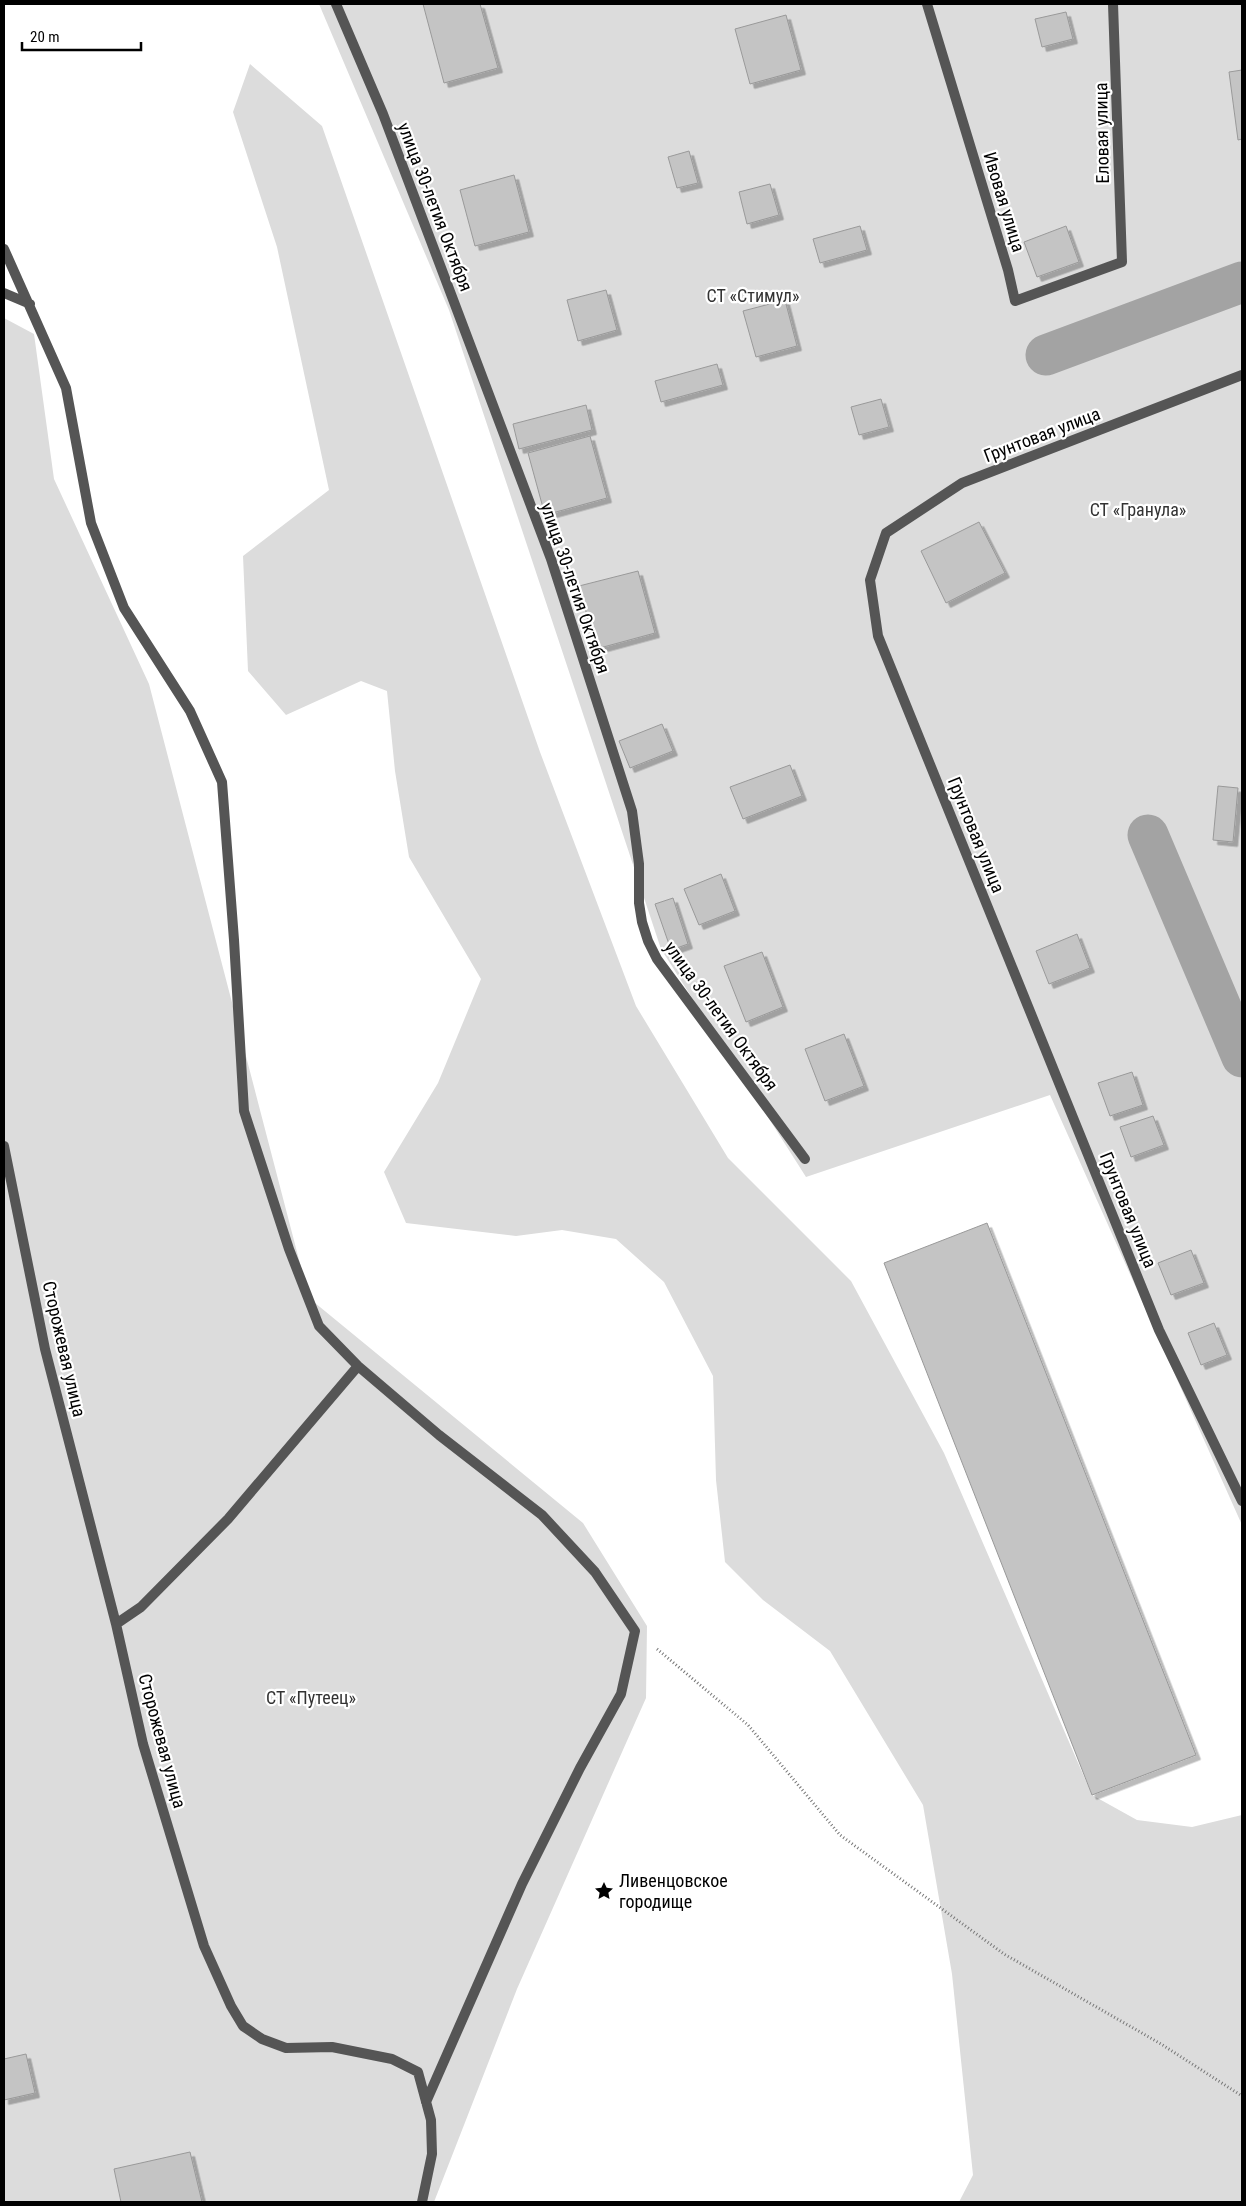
<svg xmlns="http://www.w3.org/2000/svg" width="1246" height="2206" viewBox="0 0 1246 2206" font-family="'Roboto Condensed',sans-serif">
<defs>
<filter id="shadow"><feDropShadow dx="4.5" dy="4.5" stdDeviation="0" flood-color="#0004"/></filter>
</defs>
<rect width="100%" height="100%" fill="#fff"/>
<path fill="#dcdcdc" d="M319,4H1242V1525L1050,1095L806,1177L661,949L449,310Z
M250,64L322,126L540,752L636,1006L728,1158L851,1281L944,1453L1092,1795L1137,1820L1192,1827L1242,1815V2202H959L973,2175L952,1974L923,1805L830,1651L763,1600L725,1562L716,1480L713,1376L664,1282L616,1239L562,1230L516,1236L406,1223L384,1172L438,1083L481,979L409,857L395,771L387,691L361,681L286,715L248,671L243,556L329,490L277,247L233,112Z
M4,318L34,334L54,479L149,684L309,1298L583,1523L647,1626L646,1698L517,1989L434,2202H4Z"/>
<g fill="none" stroke-linecap="round" stroke-linejoin="round">
<path stroke="#a3a3a3" stroke-width="41" d="M1046,355L1242,282
M1148,835L1242,1057"/>
</g>
<path fill="#c4c4c4" stroke="#999" filter="url(#shadow)" d="M423,4H480L498,68L444,83Z
M1066,12L1073,39L1042,47L1035,19Z
M786,15L801,70L750,84L735,29Z
M1242,70V139L1238,140L1229,72Z
M689,151L698,183L677,188L668,157Z
M514,175L529,232L475,246L460,190Z
M770,184L779,215L747,224L739,192Z
M860,226L867,250L820,263L813,239Z
M1066,226L1079,262L1037,277L1024,242Z
M606,290L617,330L578,341L567,300Z
M785,300L797,346L756,357L743,311Z
M717,364L723,385L661,402L655,381Z
M881,399L889,427L859,435L851,407Z
M586,405L592,430L519,449L513,424Z
M590,436L607,498L545,515L528,453Z
M979,522L1005,573L946,603L921,551Z
M638,571L655,633L596,649L579,586Z
M662,724L673,751L630,768L619,741Z
M790,765L802,796L743,819L730,787Z
M1218,786L1238,788L1233,842L1213,840Z
M721,874L735,911L699,925L684,889Z
M673,898L688,944L671,950L655,904Z
M1077,934L1090,968L1049,984L1036,951Z
M762,952L783,1007L746,1022L724,966Z
M844,1034L864,1086L825,1101L805,1049Z
M1132,1072L1143,1105L1110,1116L1098,1083Z
M1153,1116L1164,1145L1131,1157L1120,1127Z
M987,1223L1196,1755L1092,1795L884,1263Z
M1191,1250L1204,1283L1171,1295L1158,1263Z
M1214,1323L1227,1355L1201,1365L1188,1333Z
M26,2054L35,2093L4,2100V2059Z
M190,2152L202,2202H121L114,2169Z"/>
<g fill="none" stroke-linecap="round" stroke-linejoin="round">
<path stroke="#777" stroke-width="3" stroke-dasharray="1 2.5" stroke-linecap="butt" d="M657,1649L748,1725L840,1835L1004,1954L1161,2044L1242,2096"/>
<path stroke="#555" stroke-width="10" d="M336,4L383,114L551,559L632,811L639,864V903L642,922L648,941L657,959L805,1159
M927,4L1008,270L1015,301L1122,262L1113,4
M4,249L66,388L91,523L124,608L190,711L222,782L234,940L244,1111L289,1249L319,1326L358,1366L439,1435L542,1515L595,1572L635,1631L621,1694L580,1768L522,1884L426,2102
M4,293L30,304
M1242,375L962,483L886,533L870,580L878,636L1159,1330L1242,1501
M4,1146L45,1349L116,1624L143,1744L204,1946L231,2006L243,2026L262,2039L286,2048L332,2047L392,2059L418,2072L431,2120L432,2154L422,2202
M116,1624L141,1607L228,1519L358,1366"/>
</g>
<defs>
<g id="sight-bare" transform="scale(1.5)"><path d="M0-6L1.8-2.2L6-1.7L2.9 1.2L3.7 5.4L0 3.3L-3.7 5.4L-2.9 1.2L-6-1.7L-1.8-2.2Z" fill="#000" stroke="#fff" stroke-width="2.5" paint-order="stroke"/></g>
</defs>
<g fill-rule="evenodd">
<use href="#sight-bare" x="604" y="1891"/>
</g>
<g text-anchor="middle" stroke-width="4.5" stroke-linejoin="round" paint-order="stroke">
<g font-size="18" fill="#000" stroke="#fff">
<text transform="translate(1102 133) rotate(-91)" y="6">Еловая улица</text>
<text transform="translate(1004 202) rotate(73)" y="6">Ивовая улица</text>
<text transform="translate(435 207) rotate(69)" y="6">улица 30-летия Октября</text>
<text transform="translate(1042 435) rotate(-21)" y="6">Грунтовая улица</text>
<text transform="translate(575 588) rotate(71)" y="6">улица 30-летия Октября</text>
<text transform="translate(976 835) rotate(68)" y="6">Грунтовая улица</text>
<text transform="translate(721 1016) rotate(54)" y="6">улица 30-летия Октября</text>
<text transform="translate(1128 1210) rotate(68)" y="6">Грунтовая улица</text>
<text transform="translate(64 1349) rotate(77)" y="6">Сторожевая улица</text>
<text transform="translate(162 1741) rotate(75)" y="6">Сторожевая улица</text>
</g>
<g font-size="18" fill="#333" stroke="#fff">
<text x="753" y="302">СТ «Стимул»</text>
<text x="1138" y="516">СТ «Гранула»</text>
<text x="311" y="1704">СТ «Путеец»</text>
</g>
<g font-size="18" fill="#000" stroke="#fff" text-anchor="start">
<text x="619" y="1887">Ливенцовское<tspan x="619" dy="21">городище</tspan></text>
</g>
</g>
<rect width="1246" height="2206" fill="none" stroke="#000000" stroke-width="10"/>
<path d="M22 42v8h119v-8" fill="none" stroke="#000000" stroke-width="2.5"/>
<text x="30" y="42" font-size="15" fill="#000000" stroke="#ffffff" stroke-width="4" paint-order="stroke">20 m</text>
</svg>
